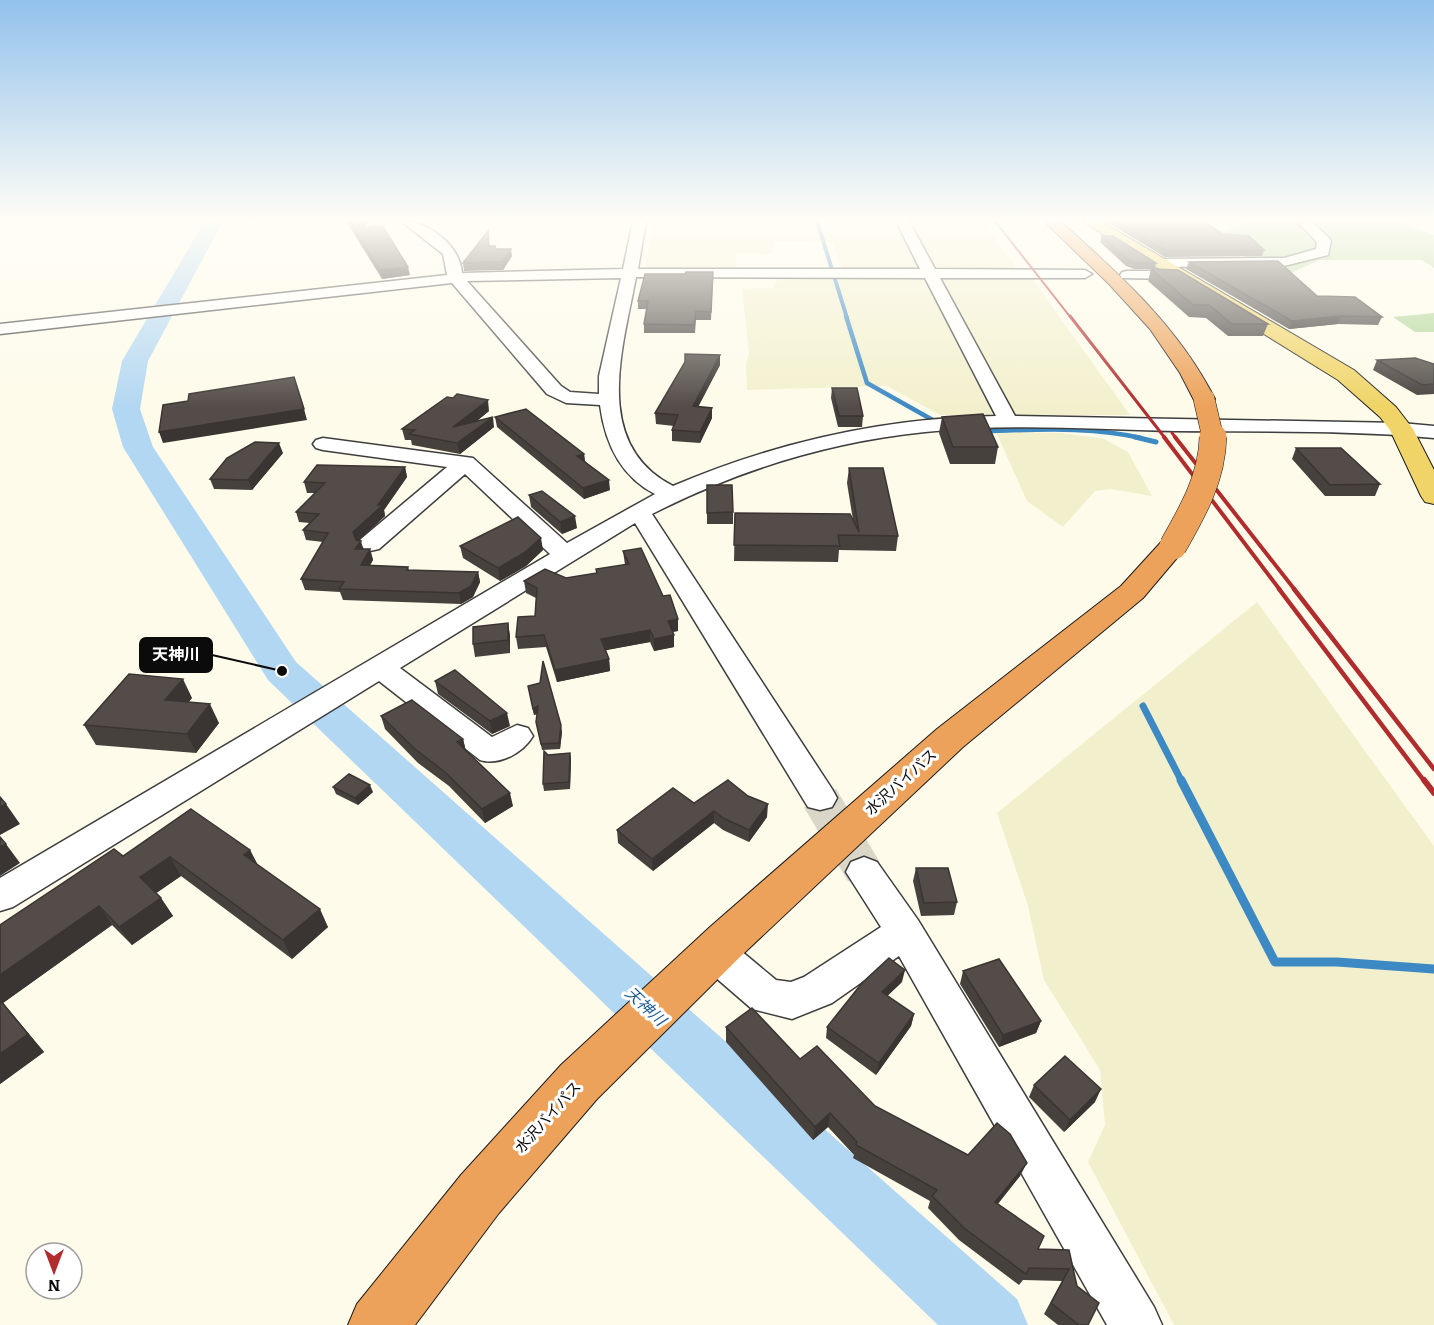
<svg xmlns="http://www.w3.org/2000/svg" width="1434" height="1325" viewBox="0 0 1434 1325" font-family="Bitter,'Noto Sans JP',serif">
<rect width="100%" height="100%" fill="#fefbea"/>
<path fill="#f2f0cc" d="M654,221H897L925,271L843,270L832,242L773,241L772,254L736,253L735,269H645Z
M905,221H982L1019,271H932Z
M777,278L1032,279L1130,415H940L887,386L747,390L746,364L749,353L742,289L774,288Z
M996,432L1061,433L1104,439L1128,452L1152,496L1111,489L1095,491L1063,527L1027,501Z
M1257,602L1434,846V1325H1174L1088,1162L1105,1125L1100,1070L1044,980L1028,906L997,813Z"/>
<path fill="#b0d596" d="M1238,221H1400L1434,235V268L1422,260H1319L1276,280L1215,234L1242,224Z
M1434,313V332H1415L1393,317Z"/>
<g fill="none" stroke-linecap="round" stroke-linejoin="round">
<path stroke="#3d89c4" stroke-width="4" d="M817,221L847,318"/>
<path stroke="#3d89c4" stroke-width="4.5" d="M846,316L867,383L938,423
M982,431C1035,430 1090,426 1141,438"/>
<path stroke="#3d89c4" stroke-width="5" d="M1135,437L1156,442"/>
<path stroke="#3d89c4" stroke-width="7" d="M1143,706L1182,782"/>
<path stroke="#3d89c4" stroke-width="9" d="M1181,780L1275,962H1337L1434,969"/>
<path fill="#b2d7f2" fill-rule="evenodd" d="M205,221H223L148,361L140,409L153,447L296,662L1017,1299L1028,1325H938L268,680L123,447L112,409L122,361Z"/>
<path stroke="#dad7c9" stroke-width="37" stroke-dasharray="37 18" stroke-linecap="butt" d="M820,798L864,872"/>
<g stroke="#3e3e3e" stroke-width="3">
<path id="minor" d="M401,221C428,221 460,245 462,273L623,269L633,221H646L638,269H920L896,221H909L935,269L1085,270L1092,274L1085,278H940L1015,416L1401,423L1434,426V438C1348,430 1261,432 1175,431C1092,429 1007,423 925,432C828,442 738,470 652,514L832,789L837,798L832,807L820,810L808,807L635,523L400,668L492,737L517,725L528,728L533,736C523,753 499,766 480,760L379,681L13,907L0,911V878L550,554L465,474L379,549L370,551L361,549L358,544L361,539L447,467L323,450L316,448L313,444L316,440L323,438L473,458L567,543L655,494C620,476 605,443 600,405L566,403L547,394L452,283L0,334V324L447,275L443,254ZM636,277L925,278L996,416C884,418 776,442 673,486C591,444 623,348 636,277ZM621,278L599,376V394L570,392L561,386L467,281Z
M1297,221H1311L1329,238L1331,241L1328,255L1284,266L1160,267L1153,263L1160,259L1284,258L1316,249L1317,242Z
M1127,271H1180L1187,275L1180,279L1122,278L1120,275L1122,272Z
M864,857L877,862L918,920L1154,1307L1162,1325H1107L899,956L832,1003L792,1019L752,1009L700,964L695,952L700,940L714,935L728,940L776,980L791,982L804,977L881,927L846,872L851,862Z"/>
</g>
<g stroke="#1c1c1c" stroke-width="2">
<path id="major" d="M1082,221H1100L1354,370L1396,407L1413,429L1434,470V504L1425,502L1421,496L1390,430L1380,417L1338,380Z"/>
</g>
<g stroke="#1c1c1c" stroke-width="2">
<path id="highway" d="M1044,221H1060C1120,275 1178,326 1215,399L1212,404L1204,406L1196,404L1180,373L1150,329L1110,285Z
M1173,538L1183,540L1187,546L1143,598L963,747L742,955L597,1099L499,1213L415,1325H348L357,1304L461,1175L561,1065L710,927L937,729L1121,586L1163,540Z"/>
</g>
<use href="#minor" fill="#fff" fill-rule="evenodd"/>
<use href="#major" fill="#f0d467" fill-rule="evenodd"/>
<use href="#highway" fill="#eca25a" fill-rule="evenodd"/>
<path stroke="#b12c2d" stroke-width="2" d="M995,221L1071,318"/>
<path stroke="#b12c2d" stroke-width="3" d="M1070,316L1165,438
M1172,433L1176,438"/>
<path stroke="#b12c2d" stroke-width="4" d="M1164,437L1280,590
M1175,437L1295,590"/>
<path stroke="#b12c2d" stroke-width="4.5" d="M1279,589L1425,782
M1294,589L1434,769"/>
<path stroke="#b12c2d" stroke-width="6" d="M1424,780L1434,793"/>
<g stroke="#1c1c1c" stroke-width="22" stroke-linecap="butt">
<path id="highway-bridge-far1" d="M1204,399L1213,438"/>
</g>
<g stroke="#1c1c1c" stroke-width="28" stroke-linecap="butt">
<path id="highway-bridge" d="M1173,546C1193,511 1212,478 1213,437"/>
</g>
<use href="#highway-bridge-far1" stroke="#eca25a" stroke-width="21"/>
<use href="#highway-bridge" stroke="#eca25a" stroke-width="27"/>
</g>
<path fill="#47413e" d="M346,221H370L363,228L410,275L382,279Z
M1105,221H1204L1223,234L1264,250L1262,256L1165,257Z
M1292,221H1304L1301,229Z
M488,231L489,246L512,256L503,270L464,271L463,263Z
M1102,236L1156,263L1155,269H1134L1126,266L1100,242Z
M1189,262L1317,296L1382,317L1378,325L1338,324L1289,329L1186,269Z
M1151,269L1268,324L1263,336H1228L1206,318L1189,317L1148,281Z
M713,272L711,320H696L695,333H644V324L647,309H638V301L685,274Z
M720,355V365L698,406L712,418L700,443L672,441V430L674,426L656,424L655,413Z
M1377,360L1434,364V394L1417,395L1373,370Z
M832,388L863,416L862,427H838L831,398Z
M489,411L477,421L494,427L460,454L412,445L411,440H405L402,429Z
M495,417L584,454L585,461L610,490L584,499L497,427Z
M942,417L998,447L995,464H950L939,433Z
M1296,448L1380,484L1375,496H1325L1292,459Z
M283,453L252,490L214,489L210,479Z
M405,467L407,477L384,510L385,516L359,540L364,549H370L373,560L370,565L408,567L409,570L478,572L480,582L473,597L461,604L343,600L340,592L305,590L301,579L323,542L306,540L303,530L310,523L299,522L296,512L315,493H307L304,482Z
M849,468L898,536L896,551L839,550L838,562L734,561L735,513L853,520L847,483Z
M707,485L733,512V524H707Z
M529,495L577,528L562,534L531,507Z
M460,546L543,550L526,566L500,581L463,558Z
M623,551L678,631L673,632L674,635V647L654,651L650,642L605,650L609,659L610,671L557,682L546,647L518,649L516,637L535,616L536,598L526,593L524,581L566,578L597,573L596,569L625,565Z
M508,623L510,636V653L475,657L473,644Z
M435,681L510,726L492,734L438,694Z
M528,686L562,732L560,749L542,750L536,722L537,714L534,715Z
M192,698L188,702L219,723L196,753L96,745L84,725Z
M381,716L463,739L466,751L513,806L485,823L449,786L418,763L385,729Z
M570,753L571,760L570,789L544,791L543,784L548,755Z
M333,787L373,792L358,805L336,794Z
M694,803L767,817L749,842L723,830L714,823L653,871L618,843L617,830Z
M250,850L257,864L328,927L292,959L181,876L156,893L161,898L173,916L132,945L112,925L3,1003L44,1052L0,1084V925L123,856Z
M916,868L957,902L954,915L921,916L913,881Z
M963,971L1041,1021L1036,1033L999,1047L960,984Z
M902,982L887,996L914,1014L911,1026L876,1075L826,1038L827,1027Z
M726,1027L800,1059L875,1106L968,1155L1020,1176L998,1204L1038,1249L1069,1250L1077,1286L1088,1325H1058L1044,1314L1062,1281L1023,1280L1019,1285L959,1240L928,1208L930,1201L853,1158L854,1155L828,1127L813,1140L726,1042Z
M1034,1085L1095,1102L1064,1132L1029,1097Z"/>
<path fill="#3a3532" d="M362,221H370L357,233L354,229Z
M511,249L512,256L503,270L502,262Z
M408,267L410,275L382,279L380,270Z
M1341,316L1338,324L1289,329L1292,321Z
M720,355V365L693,417V406Z
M488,400L489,411L455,438L453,427Z
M712,408V418L700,443V432Z
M304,409L307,420L163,443L159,432Z
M493,417L494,427L460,454L457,443Z
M279,443L283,453L252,490L248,480Z
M584,454L585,464L577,456Z
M405,467L407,477L384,510L385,516L356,543L353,532L378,505Z
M609,480L610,490L584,499L583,488Z
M575,516L577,528L562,534L560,522Z
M541,538L543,550L526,566L500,581L498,568Z
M361,541L364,552L355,549Z
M370,549L373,560L364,576L361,565Z
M478,572L480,582L473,597L461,604L459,593Z
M678,619V631L668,632V621Z
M508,623L510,636V653L508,640Z
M650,630V642L602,651L601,639Z
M674,635V647L654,651V639Z
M609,659L610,671L557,682L555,670Z
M183,679L192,698L175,720L165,700Z
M210,704L219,723L196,753L187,734Z
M538,706L539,713L534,715L533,709Z
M507,713L510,726L492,734L490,721Z
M561,725L562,732L560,749L559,743Z
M463,739L466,752L457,742Z
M570,753L571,760L570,789L569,782Z
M370,785L373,792L358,805L355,798Z
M510,793L513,806L485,823L482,809Z
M6,804L20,824L0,835V807Z
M768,804L767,817L749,842V830Z
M714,811V823L653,871L652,859Z
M6,844L20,863L0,876V847Z
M250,850L260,869L244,855Z
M170,857L181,876L152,896L140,877Z
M161,898L173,916L132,945L119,927Z
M99,906L112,925L3,1003L44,1052L0,1084V975Z
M320,909L328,927L292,959L283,940Z
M905,970L902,982L879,1004L882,992Z
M914,1014L911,1026L876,1075L879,1063Z
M1041,1021L1036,1033L999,1047L1003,1035Z
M1101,1089L1095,1102L1064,1132L1070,1120Z
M830,1113L828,1127L813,1140L815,1127Z
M1027,1163L1020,1176L989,1214L995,1202Z"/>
<path fill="#534c48" stroke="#3a3532" stroke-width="1.5" d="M349,221H362L354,230Z
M1115,221H1204L1223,234L1249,236L1264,250L1167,251Z
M382,225L408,267L380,270L354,229Z
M488,231L489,246H495L496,249H511L502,262L463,263Z
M1102,236H1113L1156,263H1136L1128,260Z
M1278,261L1317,296L1355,297L1382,317L1341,316L1292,321L1189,262Z
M1151,269L1178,270L1268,324H1232L1209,305H1193Z
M686,272H713L711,312L696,311L694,325L644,324L648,301H638L645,274H685Z
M685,354L720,355L693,406L712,408L700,432L672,430L678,415L655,413L685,362Z
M1415,358L1434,364V384L1422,385L1377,360Z
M294,377L304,409L159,432L163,405L188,401L189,394Z
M832,388H857L863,416H839Z
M457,394L488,400L453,427L493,417L457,443L409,434L415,430L402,429L447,397L453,398Z
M526,409L584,454L577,456L609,480L583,488L495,417Z
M983,414L998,447H953L942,417Z
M255,442L279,443L248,480L210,479L227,458Z
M1296,448H1341L1380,484L1330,485Z
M317,465L405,467L378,505H383L353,532L356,540L361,541L355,549H370L361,565L408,567L407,570L478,572L471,586L459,593L339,589L344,582L301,579L328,533L303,530L319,514L296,512L325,483L304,482Z
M849,468H883L898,536L838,535L840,546L734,545L735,513L850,514L859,532Z
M707,485H732L733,512L707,513Z
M542,491L575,516L560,522L529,495Z
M518,517L541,538L524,553L498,568L460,546Z
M641,548L663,596L670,595L678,619L668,621L674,635L654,639L650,630L601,639L609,659L555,670L544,635L516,637L518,617L535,616L537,588L524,581L545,569L566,578L597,573L596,569L629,564L623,551Z
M508,623V640L473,644V627Z
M543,661L561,725L559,743L541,744L536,722L538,706L533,709L528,686L540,683Z
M455,670L507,713L490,721L435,681Z
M129,674L183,679L165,700L210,704L187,734L84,725Z
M412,700L463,739L457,742L510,793L482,809L446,773L415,749L381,716Z
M544,751L548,755L570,753L569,782L543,784Z
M349,774L370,785L355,798L333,787Z
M728,780L748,796L768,804L749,830L723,818L714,811L652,859L617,830L673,788L694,803Z
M0,797L6,804L0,807Z
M191,809L250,850L244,855L320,909L283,940L170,857L140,877L161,898L119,927L99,906L0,975V925L114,849L123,856Z
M0,837L6,844L0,847Z
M916,868H948L957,902L924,903Z
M889,958L905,970L882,992L914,1014L879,1063L827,1027L862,983Z
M999,959L1041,1021L1003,1035L963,971Z
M0,1000L28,1034L0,1054Z
M752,1008L800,1059L817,1046L875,1106L968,1155L997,1123L1010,1134L1027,1163L995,1202L1044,1236L1038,1249L1069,1250L1077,1286L1099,1303L1088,1325H1079L1051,1303L1069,1269L1029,1268L1026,1274L964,1228L932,1196L937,1190L856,1145L857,1142L830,1113L815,1127L726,1027Z
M1065,1056L1101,1089L1070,1120L1034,1085Z"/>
<linearGradient id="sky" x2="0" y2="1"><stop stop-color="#92c2ec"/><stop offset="0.54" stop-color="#fffdf6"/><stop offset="1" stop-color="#fffdf6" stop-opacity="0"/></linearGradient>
<rect width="1434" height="407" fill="url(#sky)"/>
<g text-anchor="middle" stroke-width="6" stroke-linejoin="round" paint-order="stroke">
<g font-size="15" fill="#0b0b0b" stroke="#fff">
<text transform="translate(901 782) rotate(-42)" y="5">水沢バイパス</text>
<text transform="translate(548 1117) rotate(-48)" y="5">水沢バイパス</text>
</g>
<g font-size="16" font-style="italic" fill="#1d5b94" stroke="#fff">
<text transform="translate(646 1006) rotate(43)" y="6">天神川</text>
</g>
</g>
<path fill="none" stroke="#0b0b0b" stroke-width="2" d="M282 671L212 655"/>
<circle fill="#0b0b0b" stroke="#fff" stroke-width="2" cx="282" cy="671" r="6"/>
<rect fill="#0b0b0b" stroke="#0b0b0b" stroke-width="2" x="140" y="638" width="72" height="34" rx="6"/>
<g font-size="16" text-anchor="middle" font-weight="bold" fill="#fff">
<text x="176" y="660">天神川</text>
</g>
<g transform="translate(54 1271) rotate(180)"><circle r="28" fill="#ffffff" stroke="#9d9d9d" stroke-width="1.5"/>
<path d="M0-4.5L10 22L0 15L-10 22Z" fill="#b12c2d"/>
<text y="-9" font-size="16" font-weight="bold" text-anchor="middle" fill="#0b0b0b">N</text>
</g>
</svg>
